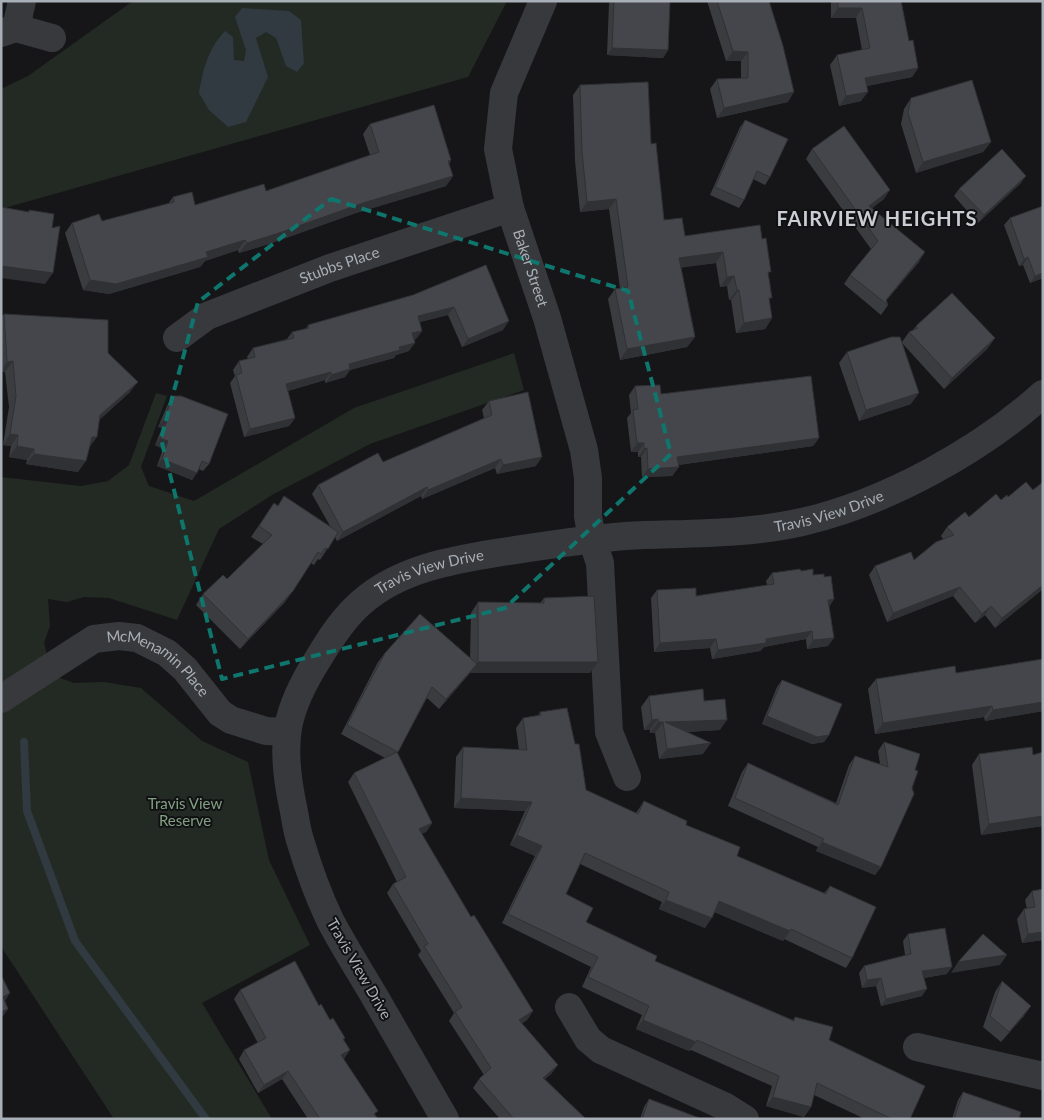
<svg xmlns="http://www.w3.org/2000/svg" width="1044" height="1120" viewBox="0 0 1044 1120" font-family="Lato,sans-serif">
<rect width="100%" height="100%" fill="#161618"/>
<path fill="#232a23" d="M133,1H507L468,77L1,209V89L28,76Z
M514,353L524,390L370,444L272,495L219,529L177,620L109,598L84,597L67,602L48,599L50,626L44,643L48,659L60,678L74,683L104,682L141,688L202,741L248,762L269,860L310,945L202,1003L272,1119H114L2,948L1,477L81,486L108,481L129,465L156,393L167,396L141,467L149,486L194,501L354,408Z"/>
<path fill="#303a40" d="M242,8L289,11L301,20L304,63L297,72L286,66L276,38L266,32L256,38L268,77L246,122L228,127L209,110L199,93C203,69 208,49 225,31L233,37L234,60L244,61L246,50L235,17Z"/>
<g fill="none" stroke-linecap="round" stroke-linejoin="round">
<path stroke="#303a40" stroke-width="8" d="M24,742L27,811L75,941L206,1119"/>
<g stroke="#37393c" stroke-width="28">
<path id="s1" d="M543,1L504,93L498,149L510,208L547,318L584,450L588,478V516L592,539L600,563L609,732L627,777"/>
<path d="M16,28L22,1"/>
<path d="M1,33L16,28L52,38"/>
<path id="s2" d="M177,338L207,316L330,268L510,208"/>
<path id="s3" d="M1,699L94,639L119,636L137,638L167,653L185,669L220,713L231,720L266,731L286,732"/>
<path d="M569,1007L588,1039L601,1050L726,1107L745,1119"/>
<path d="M917,1047L1043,1076"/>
<path id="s4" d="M445,1119C422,1079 399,1039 376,999C361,973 344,947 330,920C318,895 308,867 300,840C296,828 295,814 292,802C280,741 285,711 318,659C330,639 344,617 362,602C401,568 453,560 502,552C543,546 584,539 626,536C684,533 745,535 802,522C885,503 980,451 1043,394"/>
</g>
</g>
<path fill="#3b3c40" d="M611,1H670L668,50L663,58L607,55L609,3Z
M707,1H769L788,102L717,118L710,89L717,79L741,78V61H726Z
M831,1H901L909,41L918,68L912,77L866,86L861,101L839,106L830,65L837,55L862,50L856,18H831Z
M580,85L651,144L664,220L685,236L760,225L768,276L769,301L772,318L765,329L736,333L731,300H729L727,286L720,287L716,263L681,267L695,337L687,347L620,360L608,299L615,289L620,288L609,209L580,212L575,161L573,95Z
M911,98L991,142L983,152L916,173L901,124L904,109Z
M745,120L770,177L765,185L753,179L744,200L739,208L710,195L740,127Z
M370,124L451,160L449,164L453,176L446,186L356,213L269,244L239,253L238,250L205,261L200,267L109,294L83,290L65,233L72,223L102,221L168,204L173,197L195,205L266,191L370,155L363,134Z
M812,149L884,199L872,208L919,262L886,301L888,305L881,315L844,284L850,275L871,249L806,159Z
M1021,183L978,223L954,196L959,189Z
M1043,206V278L1030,283L1023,265L1019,266L1004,225L1010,218Z
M486,265L503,330L462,347L448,315L420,322L422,331L416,339L414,340L409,351L396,355L394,358L350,370L345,377L325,383V380L288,391L295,418L289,426L244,437L230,383L235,376L233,370L239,361L248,359L247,357L253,348L287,339L292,332L306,329L308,325L413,295Z
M4,314L108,353L130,392L100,419L89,448L78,472L26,464L27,460L9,457L11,446L3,445L9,407L5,372H1V317Z
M916,326L995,338L987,349L944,389L902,343L911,404L859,421L839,363L847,352L902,342L909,332L913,330Z
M635,386L661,394L819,438L813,446L678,465L679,467L672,476L642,477L641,457H638V452H631L627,418L631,413L629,395Z
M173,396L209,464L203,471L199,469L192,480L157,466L163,449L155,445L162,428L158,427L168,404Z
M489,401L536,466L497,474L495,468L422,499L421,496L337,541L335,537L320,560L318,559L314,565L311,563L285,602L240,649L196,605L203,594L227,579L263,544L251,537L274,503L278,506L284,496L330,526L312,494L318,485L383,462L484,418L482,410Z
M1043,482V589L995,628L985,615L975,623L953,596L887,622L869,575L875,566L914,560L943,539L941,536L947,527L969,517L1001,500L1033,490Z
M801,571L813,575L824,577L834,599L829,607L828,646L807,649L806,639L764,647L760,651L712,659L710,648L654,652L651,598L657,590L696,596L767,585L766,581L772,573Z
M544,598L590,673H470L439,709L427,698L397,753L432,823L426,832L421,834L471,917L533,1011L527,1020L521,1024L558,1065L551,1074L545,1079L586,1119H500L473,1088L479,1079L484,1075L449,1021L454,1013L418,955L421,951L387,893L393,884L397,882L348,782L354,773L385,758L341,734L378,662L385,653L470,658L471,613L478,602L540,603Z
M1043,659V711L985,721L984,717L875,734L868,689L876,679L956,673Z
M782,680L829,735L824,742L812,744L762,724L777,687Z
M649,696L704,701L720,730L686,732L703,754L659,759L655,733H650V730H644L641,707Z
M540,712L586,790L636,813L644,801L737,856L824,893L830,886L852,958L846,968L784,939L783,941L714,912L705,928L659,909L662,902L580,864L566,894L586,922L655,961L793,1020L795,1017L829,1040L910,1119H865L814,1095L811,1107L804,1117L766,1106L772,1086L691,1050L689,1051L636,1029L642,1015L582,987L591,967L502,923L535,856L510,845L525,811L454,808L456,757L463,747L519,750L516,728L523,718L538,716Z
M884,742L920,754L881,867L875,875L816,851L818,847L728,806L742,772L748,763L836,803L849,765L855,756L880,764L878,751Z
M1043,752V826L981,835L972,765L979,754L1033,755Z
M1032,891L1043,940L1022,943L1017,919L1024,909H1027L1025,900Z
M908,934L947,974L924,978L922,996L881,1006L876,986L862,988L859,973L864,966L905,955L903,941Z
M1002,981L1024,1016L1001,1042L983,1027L995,992Z
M240,990L319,1006L345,1038L344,1040L343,1059L378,1119H308L282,1079L258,1093L239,1059L244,1050L258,1043L234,999Z
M963,1092L1019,1119H952L958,1100Z
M649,1099L702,1119H640L644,1107Z"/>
<path fill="#303134" d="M838,8H862L856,18H831Z
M612,48L668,50L663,58L607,55Z
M733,51L748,52L741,61H726Z
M918,68L912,77L858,88L865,78Z
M794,92L788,102L717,118L724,108Z
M868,92L861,101L839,106L846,96Z
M991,142L983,152L916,173L923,162Z
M453,176L446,186L356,213L269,244L239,253L247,243L363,203Z
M1026,176L1021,183L978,223L984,215Z
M890,190L884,199L862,215L869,206Z
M616,199L609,209L580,212L587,202Z
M245,240L238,250L205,261L200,267L109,294L83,290L90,280L206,252Z
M723,252L716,263L672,269L679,258Z
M925,252L919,262L884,303L886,300Z
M1028,257L1023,265L1019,266L1024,259Z
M1,266L53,273L45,284L1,278Z
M1043,273V278L1030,283L1035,276Z
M734,276L727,286L720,287L727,277Z
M737,290H739L731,300H729Z
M454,307L448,315L412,324L418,316Z
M772,318L765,329L736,333L744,323Z
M509,321L503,330L462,347L468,339Z
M422,331L416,339L406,342L412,333Z
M695,337L687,347L620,360L627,349Z
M995,338L987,349L944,389L952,378Z
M415,343L409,351L396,355L394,358L350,370L345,377L325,383L331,375L349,364L399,347Z
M13,361L5,372H1V371L7,362Z
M331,372L325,380L280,393L286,384Z
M138,382L130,392L93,426L100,415Z
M919,393L911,404L859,421L866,410Z
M295,418L289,426L244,437L250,429Z
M164,419L167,421L162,428L158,427Z
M10,434L18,435L11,446L3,445Z
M92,437H97L89,448Z
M160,438L168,441L163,449L155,445Z
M819,438L813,446L671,466L677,457Z
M637,443H644L638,452H631Z
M17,446L34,449L27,460L9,457Z
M647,448L641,457H638L644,449Z
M34,454L86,461L78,472L26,464Z
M542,457L536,466L497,474L503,465Z
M162,459L197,473L192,480L157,466Z
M501,459L495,468L422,499L428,490Z
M679,467L672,476L642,477L648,469Z
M427,487L421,496L337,541L343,532Z
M1043,585V589L995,628L1002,618Z
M960,587L953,596L887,622L893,613Z
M293,591L285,602L240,649L248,639Z
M834,599L828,608V600Z
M991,606L985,615L975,623L982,614Z
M812,631L806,639L764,647L760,651L712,659L718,650L766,639Z
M834,638L828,646L807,649L813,640Z
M716,639L710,648L654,652L660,643Z
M478,662H598L590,673H470L439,709L446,699Z
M1043,702V711L985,721L993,710Z
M992,706L984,717L875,734L883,723Z
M767,716L829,735L824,742L812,744L762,724Z
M658,719L650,730H644L652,720Z
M727,720L720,730L665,733V722Z
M658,722H663L655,733H650Z
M711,743L703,754L659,759L667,749Z
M461,798L532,802L525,811L454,808Z
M1043,816V826L981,835L989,824Z
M432,823L426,832L413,838L419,829Z
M517,835L542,846L535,856L510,845Z
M822,842L881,867L875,875L816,851Z
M666,900L712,918L705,928L659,909Z
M719,901L790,931L783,941L712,911Z
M1043,932V940L1022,943L1028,934Z
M1007,955L1000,965L951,973L958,962Z
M952,967L947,974L917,979L922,971Z
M881,978L876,986L862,988L867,980Z
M927,989L922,996L881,1006L886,999Z
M10,993L5,1001L1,1003L3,997Z
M1031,1006L1024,1016L1001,1042L1009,1032Z
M8,1009L3,1016L1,1017V1012Z
M533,1011L527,1020L512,1029L519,1020Z
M643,1020L696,1042L689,1051L636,1029Z
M350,1050L344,1059L335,1064L341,1055Z
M558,1065L551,1074L537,1086L543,1078Z
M288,1071L282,1079L258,1093L264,1085Z
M773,1097L811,1107L804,1117L766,1106Z"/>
<path fill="#45464b" stroke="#303134" d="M614,1H670L668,50L612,48Z
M717,1H769L783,46L794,92L724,108L717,79L748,78V52L733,51Z
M838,1H901L909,41L913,40L918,68L865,78L868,92L846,96L837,55L870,48L862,8H838Z
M972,80L991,142L923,162L908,113L911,98Z
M648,82L651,144L656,143L664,220L682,218L685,236L760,225L762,239L766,238L771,272H768L772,298H769L772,318L744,323L739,290H737L734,276L727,277L723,252L679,258L695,337L627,349L615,289L628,287L616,199L587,202L582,151L580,85Z
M434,105L451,160L448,161L453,176L363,203L276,234L247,243L245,240L206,252L208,257L116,284L90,280L72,223L99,214L102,221L174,202L173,197L192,192L195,205L264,184L266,191L379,152L370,124Z
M745,120L788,139L770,177L757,171L744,200L715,187Z
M844,126L890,190L869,206L925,252L886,300L888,305L850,275L878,241L812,149Z
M1002,149L1026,176L984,215L959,189Z
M1043,206V273L1035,276L1028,257L1024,259L1010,218Z
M1,207L29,212V210L54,214L52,228L60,226L53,273L1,266Z
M486,265L509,321L468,339L454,307L418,316L422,331L412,333L415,343L399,347L400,350L349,364L350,369L331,375V372L286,384L295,418L250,429L236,375L242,373L239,361L255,357L253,348L294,338L292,332L309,328L308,325L413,295Z
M952,293L995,338L952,378L909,332L918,328L916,326Z
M4,314L108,320V353L138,382L100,415L97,437H92L86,461L34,454V449L17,446L18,435L10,434L16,396L13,361L7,362Z
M891,337H900L919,393L866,410L847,352Z
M811,376L819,438L677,457L679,467L648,469L647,448L644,449V443H637L633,410L638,409L635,386L660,385L661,394Z
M528,392L542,457L503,465L501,459L428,490L427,487L343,532L318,485L378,453L383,462L492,415L489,401Z
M173,396H181L228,414L209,464L202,461L197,473L162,459L168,441L160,438L167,421L164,419Z
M1026,482L1033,490L1043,482V585L1002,618L991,606L982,614L960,587L893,613L875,566L911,552L914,560L936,542L954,535L947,527L965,512L969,517L996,494L1001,500L1007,495L1008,497Z
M284,496L338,532L328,549L325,548L321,554L318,552L293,591L248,639L203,594L223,575L227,579L272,535L259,526L274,503L278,506Z
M800,569L801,571L813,569V575L824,574V577L831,576L834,599L828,600L834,638L813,640L812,631L766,639V643L718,650L716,639L660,643L657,590L696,588V596L774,584L772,573Z
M594,596L598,662H478V602L544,603V598Z
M420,614L477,664L446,699L432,687L398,752L347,725L385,653Z
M1043,659V702L993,710L992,706L883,723L876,679L955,666L956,673Z
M782,680L842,704L829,735L817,737L767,716Z
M703,689L704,701L725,699L727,720L665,722L711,743L667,749L663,722H658V719L652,720L649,696Z
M567,708L575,744H579L586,790L638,814L644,801L687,821L686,825L740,847L737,856L826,894L830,886L876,907L852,958L791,929L790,931L719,901L712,918L666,900L669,892L585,853L566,894L593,908L586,922L657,956L655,961L794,1021L795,1017L833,1027L829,1040L925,1086L910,1119H892L817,1083L811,1107L773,1097L779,1076L697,1040L696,1042L643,1020L649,1006L588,977L598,957L508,914L542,846L517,835L532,802L461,798L463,747L527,750L523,718L541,715L540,712Z
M884,742L920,754L915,770L918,771L912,788L914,794L881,867L822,842L824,839L735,798L748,763L838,805L855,756L888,767Z
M1032,747L1033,755L1043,752V816L989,824L979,754Z
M397,752L432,823L419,829L471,917L474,915L533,1011L519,1020L558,1065L543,1078L586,1119H514L479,1079L491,1068L455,1012L462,1007L424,946L428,944L393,884L406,877L354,773Z
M1043,889V932L1028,934L1024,909L1035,907L1032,891Z
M945,928L952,967L922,971L927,989L886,999L881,978L867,980L864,966L911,954L908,934Z
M983,934L1007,955L958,962Z
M295,961L319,1006L321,1004L330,1020L333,1018L345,1038L343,1039L350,1050L341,1055L378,1111L374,1114L378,1119H320L288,1071L264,1085L244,1050L266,1038L240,990Z
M1,975L10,993L3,997L8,1009L1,1012Z
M1002,981L1031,1006L1009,1032L990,1016Z
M963,1092L1021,1112L1019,1119H954Z
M649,1099L702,1119H642Z"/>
<path fill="none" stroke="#0f766e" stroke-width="4" stroke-dasharray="10 6" stroke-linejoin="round" d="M331,199L628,291L671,454L505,608L222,679L161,439L198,302Z"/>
<g text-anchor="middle" stroke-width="4" stroke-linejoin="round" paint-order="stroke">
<g font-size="15" fill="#a9afb7" stroke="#111113">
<text dy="5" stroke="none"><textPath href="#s2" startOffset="179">Stubbs Place</textPath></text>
<text dy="5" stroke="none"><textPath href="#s1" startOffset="280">Baker Street</textPath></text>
<text dy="5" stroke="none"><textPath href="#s4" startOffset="1058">Travis View Drive</textPath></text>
<text dy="5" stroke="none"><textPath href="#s4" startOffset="652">Travis View Drive</textPath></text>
<text dy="5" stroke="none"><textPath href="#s3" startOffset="184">McMenamin Place</textPath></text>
<text transform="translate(359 969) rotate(60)" y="5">Travis View Drive</text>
</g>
<g font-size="15" fill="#83a082" stroke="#111113">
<text x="185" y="809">Travis View<tspan x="185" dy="17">Reserve</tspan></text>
</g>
<g font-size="20" font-weight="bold" letter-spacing="1" fill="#cacdd3" stroke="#111113">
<text x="877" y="226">FAIRVIEW HEIGHTS</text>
</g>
</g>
<rect width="1044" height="1120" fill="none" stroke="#a9afb7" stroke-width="5"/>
</svg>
